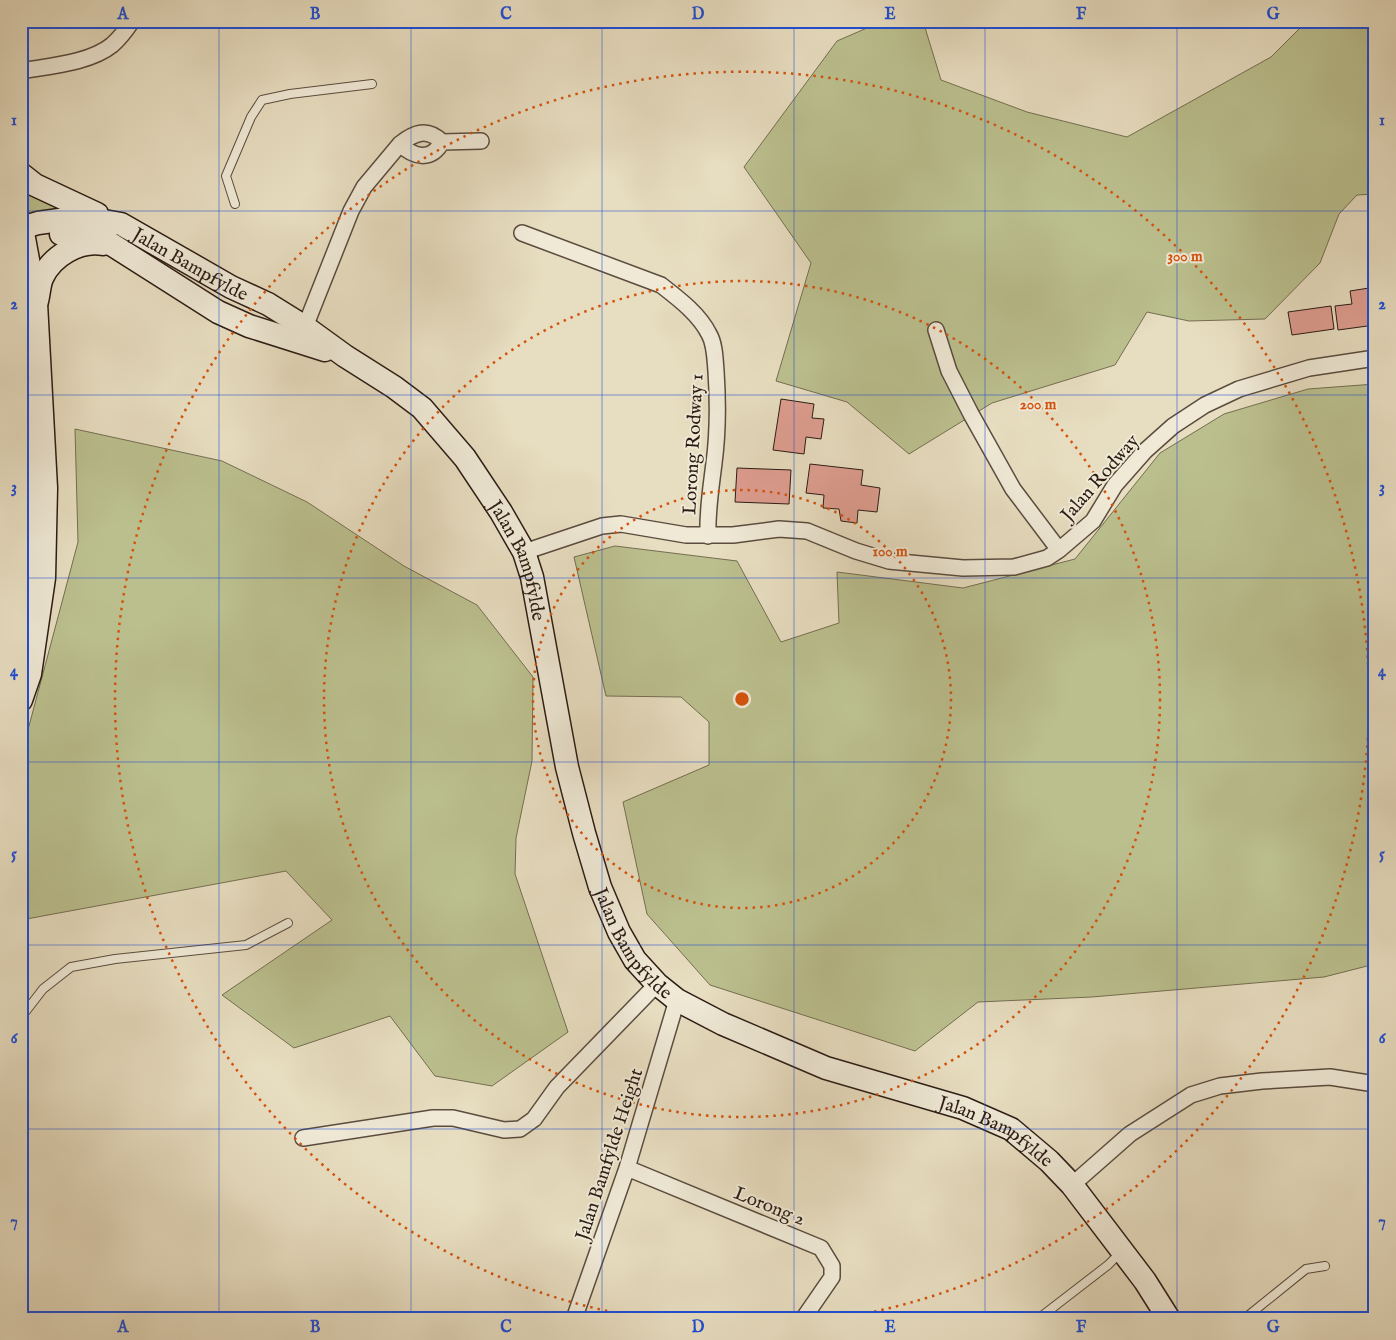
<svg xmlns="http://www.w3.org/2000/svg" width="1396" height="1340" viewBox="0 0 1396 1340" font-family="'IM FELL English',serif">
<rect width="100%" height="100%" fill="#e7ddc0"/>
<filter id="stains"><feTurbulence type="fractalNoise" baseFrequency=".004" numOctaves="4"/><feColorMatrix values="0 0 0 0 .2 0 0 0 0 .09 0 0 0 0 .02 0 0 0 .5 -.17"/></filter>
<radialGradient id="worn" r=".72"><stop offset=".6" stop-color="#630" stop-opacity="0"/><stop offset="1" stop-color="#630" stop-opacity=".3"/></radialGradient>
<path fill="#bbbf8e" stroke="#746e51" d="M883,21H923L941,80L1027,112L1127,137L1271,57L1307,21H1375V194L1357,195L1339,214L1320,263L1265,319L1189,321L1147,312L1115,365L992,403L909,454L847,402L776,381L811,263L744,167L837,41Z
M21,183L78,211L27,221L21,192Z
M1375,384V964L1324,977L1092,997L978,1002L915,1051L710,985L647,914L623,802L709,765V722L681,697L606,696L574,557L615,546L737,561L781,642L839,623L837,572L963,588L1075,559L1160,453L1224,414L1308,389Z
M75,429L222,461L307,502L404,566L477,605L533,677L532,761L516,838L515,874L568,1032L492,1086L435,1076L390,1016L294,1048L222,995L332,920L286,871L21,920V756L78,542Z"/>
<path fill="#de9d90" stroke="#2c1c14" d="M1369,288L1370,300H1375V325L1338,330L1335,306L1352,304L1350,291Z
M1331,306L1334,329L1292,335L1288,312Z
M781,399L814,404L812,418L824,419L821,439L806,437L804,454L773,450Z
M810,464L863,470L861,485L880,488L877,512L858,510L857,523L841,521L839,509L823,508L824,495L806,493Z
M737,468L791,470L789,504L735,502Z"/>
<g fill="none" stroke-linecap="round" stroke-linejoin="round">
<g stroke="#5b4c3f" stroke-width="10">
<path id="lane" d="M235,204L226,176L251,117L262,100L290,94L372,84
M21,1014L26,1011L43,989L71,967L115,959L246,945L288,923
M1038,1319L1108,1265L1120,1253
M1244,1319L1306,1269L1325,1266"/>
</g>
<g stroke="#5b4c3f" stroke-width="18">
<path id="street" d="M21,71C49,66 90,63 112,45C120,38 126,30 132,21
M442,142L481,141
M522,233L661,285C679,299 699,314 709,334C715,344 715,360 716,371C718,401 718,433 714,463C711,488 707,511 708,536
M305,327L351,211L364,187L400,144C414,133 427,127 442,142C431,162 413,157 400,144
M936,330L949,371L971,414L1013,489L1059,550
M524,552L602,526L621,524L686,535H733L779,529L807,531L856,551L889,561L963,568L1014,567L1047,558L1059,550L1093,521L1115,485L1145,451L1173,426L1205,405L1239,389L1309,368L1375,358
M303,1138L433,1118H453L504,1130L520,1129L534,1119L557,1087L657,984
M627,1168L821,1248L832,1266V1277L803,1319
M1072,1185L1130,1134L1191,1095L1220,1086L1262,1081L1330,1077L1375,1084
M574,1319L627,1168L677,1000"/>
</g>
<g stroke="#2c1c14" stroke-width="25">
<g id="secondary">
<path d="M21,174L35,185L97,214"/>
<path d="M21,222L36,303L46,488L44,578L30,674L21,700"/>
<path id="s1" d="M21,228L38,223L81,217L121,224L231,287L268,304L305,327L345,356L394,387L422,408L465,458L501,512L524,552L532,577L567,767L584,833L600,887L619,932L635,960L657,984L677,1000L723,1024L826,1068L963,1108L1011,1129L1049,1161L1072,1185L1145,1281L1169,1319"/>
<path d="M61,234L78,231L100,237L218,312L249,326L325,350"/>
<path d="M37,301C39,294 39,285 42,278C52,256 79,240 103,244"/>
<path d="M21,386C29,457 31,530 21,601"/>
</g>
</g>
<use href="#lane" stroke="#efe9d6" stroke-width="8"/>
<use href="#street" stroke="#efe9d6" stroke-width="15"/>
<use href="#secondary" stroke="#efe9d6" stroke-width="22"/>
</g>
<path fill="none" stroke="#1d4ed8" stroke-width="1" stroke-opacity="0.55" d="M219,21V1319M411,21V1319M602,21V1319M794,21V1319M985,21V1319M1177,21V1319M21,211H1375M21,395H1375M21,578H1375M21,762H1375M21,945H1375M21,1129H1375"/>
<g fill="none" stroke="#d5530d" stroke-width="2.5" stroke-dasharray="2.5 5">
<circle cx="742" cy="699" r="209"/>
<circle cx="742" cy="699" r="418"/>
<path d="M644 1318A627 627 0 1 1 840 1318"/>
</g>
<g text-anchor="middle" stroke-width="4" stroke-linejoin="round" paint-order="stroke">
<g font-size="19" fill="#2c1c14" stroke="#efe9d6">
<text dy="7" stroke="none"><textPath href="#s1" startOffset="182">Jalan Bampfylde</textPath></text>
<text transform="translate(692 444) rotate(-87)" y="7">Lorong Rodway 1</text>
<text transform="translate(1099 477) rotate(-49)" y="7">Jalan Rodway</text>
<text dy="7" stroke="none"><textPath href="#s1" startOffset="638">Jalan Bampfylde</textPath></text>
<text dy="7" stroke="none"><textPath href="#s1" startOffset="1042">Jalan Bampfylde</textPath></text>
<text dy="7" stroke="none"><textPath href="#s1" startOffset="1462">Jalan Bampfylde</textPath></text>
<text transform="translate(608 1154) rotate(-72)" y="7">Jalan Bamfylde Height</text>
<text transform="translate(770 1205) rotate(22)" y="7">Lorong 2</text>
</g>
</g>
<circle cx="742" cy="699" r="8" fill="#d5530d" stroke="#efe9d6" stroke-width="2.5"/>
<g font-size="15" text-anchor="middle" font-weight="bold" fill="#d5530d" stroke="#efe9d6" stroke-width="4" stroke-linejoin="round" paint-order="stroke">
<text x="1185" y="261">300 m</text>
<text x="1038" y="409">200 m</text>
<text x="890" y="556">100 m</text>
</g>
<rect width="1396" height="1340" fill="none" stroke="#e7ddc0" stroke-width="55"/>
<rect x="28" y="28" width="1340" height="1284" fill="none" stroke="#1d4ed8" stroke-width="2"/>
<g font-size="16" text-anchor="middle" font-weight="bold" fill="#1d4ed8">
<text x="123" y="19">A</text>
<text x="315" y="19">B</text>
<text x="506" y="19">C</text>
<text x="698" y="19">D</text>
<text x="890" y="19">E</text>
<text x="1081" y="19">F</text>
<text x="1273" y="19">G</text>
<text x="14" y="125">1</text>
<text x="1382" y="125">1</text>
<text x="14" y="309">2</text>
<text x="1382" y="309">2</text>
<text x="14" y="492">3</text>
<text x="1382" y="492">3</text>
<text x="14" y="676">4</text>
<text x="1382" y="676">4</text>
<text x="14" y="859">5</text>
<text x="1382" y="859">5</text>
<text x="14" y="1043">6</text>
<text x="1382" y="1043">6</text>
<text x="14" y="1226">7</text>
<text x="1382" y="1226">7</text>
<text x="123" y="1332">A</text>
<text x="315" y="1332">B</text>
<text x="506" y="1332">C</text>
<text x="698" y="1332">D</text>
<text x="890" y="1332">E</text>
<text x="1081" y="1332">F</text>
<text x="1273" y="1332">G</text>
</g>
<rect width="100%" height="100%" filter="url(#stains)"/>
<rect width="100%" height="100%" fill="url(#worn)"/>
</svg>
